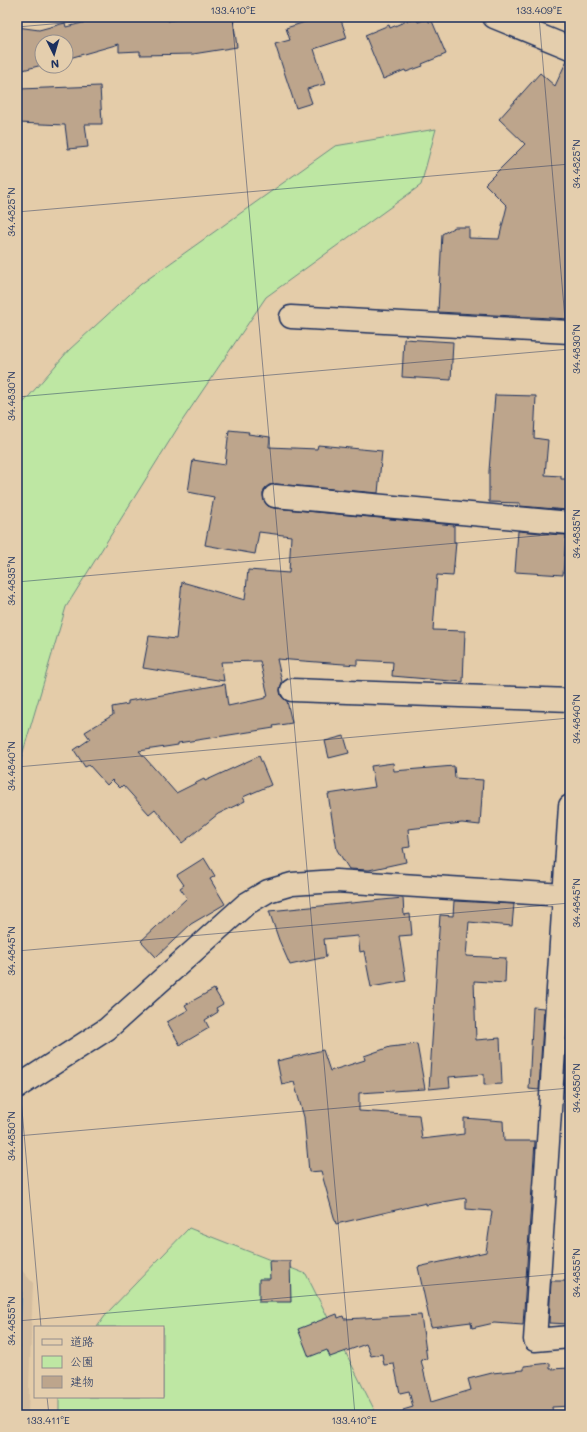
<svg xmlns="http://www.w3.org/2000/svg" width="587" height="1432" viewBox="0 0 587 1432" font-family="Mali,'Klee One',sans-serif">
<rect width="100%" height="100%" fill="#e4cca9"/>
<filter id="ink" filterUnits="userSpaceOnUse"><feTurbulence type="fractalNoise" baseFrequency=".025" numOctaves="2"/><feDisplacementMap in="SourceGraphic" scale="8" xChannelSelector="R" yChannelSelector="G"/><feConvolveMatrix kernelMatrix="1 2 1 2 8 2 1 2 1" color-interpolation-filters="sRGB"/></filter>
<g filter="url(#ink)">
<path fill="#d4bd9f" d="M17,1265L33,1283L28,1415H17Z"/>
<path fill="#bee7a3" stroke="#6c8b80" d="M436,129L421,185L266,297L182,421L66,607L17,772V410L69,350L141,284L335,146Z
M189,1228L306,1274L377,1415H59V1397H163V1327H97L108,1312Z"/>
<path fill="#8ed6ef" stroke="#6093b5" d="M17,1289H22L18,1373H17Z"/>
<path fill="#bda58c" stroke="#1b2f5e" d="M107,17H168V21L188,17H233L237,47L193,54L140,55V51L119,52V44L66,59V42H42V65L19,71L20,63H17V27L39,30L65,23L66,27Z
M321,17H340L347,38L314,49L325,84L307,89L312,103L296,108L275,44L290,40L286,28Z
M416,17L418,22L427,19L429,22L432,21L446,54L422,64L423,66L406,72L405,70L383,79L365,35L389,25L390,28Z
M567,60H570V319L438,312L442,234L455,227H469V238L499,239L507,206L485,184L525,144L499,119L540,73L555,86Z
M100,86L102,124H85L88,147L68,149L65,125L18,123L19,89Z
M404,339L453,342L451,380L402,377Z
M495,395L536,396L534,438L548,440L545,475L561,476V479H570V507L568,506L567,510L520,506V503L489,502V471Z
M229,430L249,432L248,434L270,437L269,447L317,449L318,445L382,451L378,493L276,484L269,485L265,488L263,494L264,501L268,506L274,508L454,525V542H456L453,576L437,575L433,630L465,631L463,682L392,676L393,662L357,660V665L277,659L282,682L280,690L281,696L287,701L292,723L273,726L274,728L178,743V745L139,751L176,793L204,779L205,781L259,756L271,785L243,797L245,801L218,814L182,843L155,809L149,814L123,785L120,788L112,780L107,785L89,765L85,767L74,750L90,739L85,732L113,715L112,707L128,704V701L225,684L228,706L266,698V696H268L260,661L221,662L224,681L143,668L149,636L176,639L182,582L245,600L248,570L289,573L291,536L259,532L255,554L205,545L214,497L188,492L193,460L225,465Z
M518,531L566,535L563,575L515,572Z
M344,736L349,753L329,758L325,741Z
M393,763L394,771L454,766L455,778L483,780L480,825L462,823L408,829L410,847L403,848L406,862L369,870L349,869L337,850L328,794L375,787L371,766Z
M204,858L215,876L210,879L225,904L191,924L156,957L141,941L187,898L180,888L184,885L177,875Z
M403,898L404,915L410,914L412,935L399,936L406,981L371,987L364,951L360,952L358,936L324,939L326,957L290,965L279,940L269,911Z
M454,901L514,904L512,926L469,922L466,956L506,958L505,983L474,981L476,1040L500,1038L502,1084L484,1085V1074L449,1077L450,1087L429,1089L440,915L453,916Z
M214,989L223,1004L216,1008L218,1012L205,1020L209,1028L180,1045L167,1022L188,1010L185,1005Z
M533,1007L544,1008L539,1090L529,1089Z
M569,1009H570V1092H564Z
M417,1044L425,1089L359,1093V1111L419,1115L422,1139L464,1134V1118L503,1121L504,1141H535L523,1325L494,1323L472,1328L471,1322L431,1327L418,1267L486,1252L492,1211L466,1209V1198L426,1205V1203L336,1224L321,1171L309,1172L304,1117L294,1082L282,1085L277,1061L323,1050L330,1071L365,1060L364,1056L390,1047Z
M269,1261H290L291,1302H259V1279H270Z
M551,1281H570V1324L549,1323Z
M337,1314L338,1318L343,1316L344,1319L421,1315L427,1359L421,1360L431,1402L471,1390L468,1379L492,1373L524,1370V1366L550,1363V1369L570,1368V1406L552,1407L553,1415H404L403,1410L413,1407L409,1391L400,1393L394,1364L384,1365L382,1354L371,1356L366,1344L330,1357L327,1350L309,1357L298,1329Z"/>
<g fill="none" stroke-linecap="round" stroke-linejoin="round">
<g stroke="#1b2f5e" stroke-width="25">
<path id="minor" d="M494,17L570,48
M291,317L570,332
M275,496L570,523
M292,690L570,700
M570,806L535,1340L570,1337
M17,1087L107,1029L246,904L268,891L292,884L336,881L564,895"/>
</g>
<use href="#minor" stroke="#e4cead" stroke-width="22"/>
</g>
</g>
<path fill="none" stroke="#1b2f5e" stroke-width="1" stroke-opacity="0.45" d="M232,17L355,1415M539,17L570,377M17,27L134,17M17,212L570,164M17,397L570,349M17,582L570,533M17,767L570,718M17,951L570,903M17,1053L41,1327M17,1136L570,1088M17,1321L570,1273M47,1397L49,1415"/>
<rect width="587" height="1432" fill="none" stroke="#e4cead" stroke-width="44"/>
<rect x="34" y="1326" width="130" height="72" fill="#e4cead" stroke="#948e8d"/>
<rect x="42" y="1339" width="20" height="6" fill="#e4cead" stroke="#948e8d"/>
<text x="70" y="1346" font-size="12" fill="#1b2f5e">道路</text>
<rect x="42" y="1356" width="20" height="12" fill="#bee7a3" stroke="#948e8d"/>
<text x="70" y="1366" font-size="12" fill="#1b2f5e">公園</text>
<rect x="42" y="1376" width="20" height="12" fill="#bda58c" stroke="#948e8d"/>
<text x="70" y="1386" font-size="12" fill="#1b2f5e">建物</text>
<g transform="translate(54 54) rotate(175)"><circle r="19" fill="#e4cead" stroke="#948e8d"/>
<path d="M0-3L7 15L0 10L-7 15Z" fill="#1b2f5e"/>
<text y="-6" font-size="11" font-weight="bold" text-anchor="middle" fill="#1b2f5e">N</text>
</g>
<rect x="22" y="22" width="543" height="1388" fill="none" stroke="#1b2f5e" stroke-width="1.5"/>
<g font-size="10" text-anchor="middle" fill="#1b2f5e">
<text x="233" y="14">133.410°E</text>
<text x="539" y="14">133.409°E</text>
<text transform="translate(576 164) rotate(-90)" y="4">34.4825°N</text>
<text transform="translate(11 212) rotate(-90)" y="4">34.4825°N</text>
<text transform="translate(576 349) rotate(-90)" y="4">34.4830°N</text>
<text transform="translate(11 396) rotate(-90)" y="4">34.4830°N</text>
<text transform="translate(576 534) rotate(-90)" y="4">34.4835°N</text>
<text transform="translate(11 581) rotate(-90)" y="4">34.4835°N</text>
<text transform="translate(576 719) rotate(-90)" y="4">34.4840°N</text>
<text transform="translate(11 766) rotate(-90)" y="4">34.4840°N</text>
<text transform="translate(576 903) rotate(-90)" y="4">34.4845°N</text>
<text transform="translate(11 951) rotate(-90)" y="4">34.4845°N</text>
<text transform="translate(576 1088) rotate(-90)" y="4">34.4850°N</text>
<text transform="translate(11 1136) rotate(-90)" y="4">34.4850°N</text>
<text transform="translate(576 1273) rotate(-90)" y="4">34.4855°N</text>
<text transform="translate(11 1321) rotate(-90)" y="4">34.4855°N</text>
<text x="48" y="1424">133.411°E</text>
<text x="354" y="1424">133.410°E</text>
</g>
</svg>
